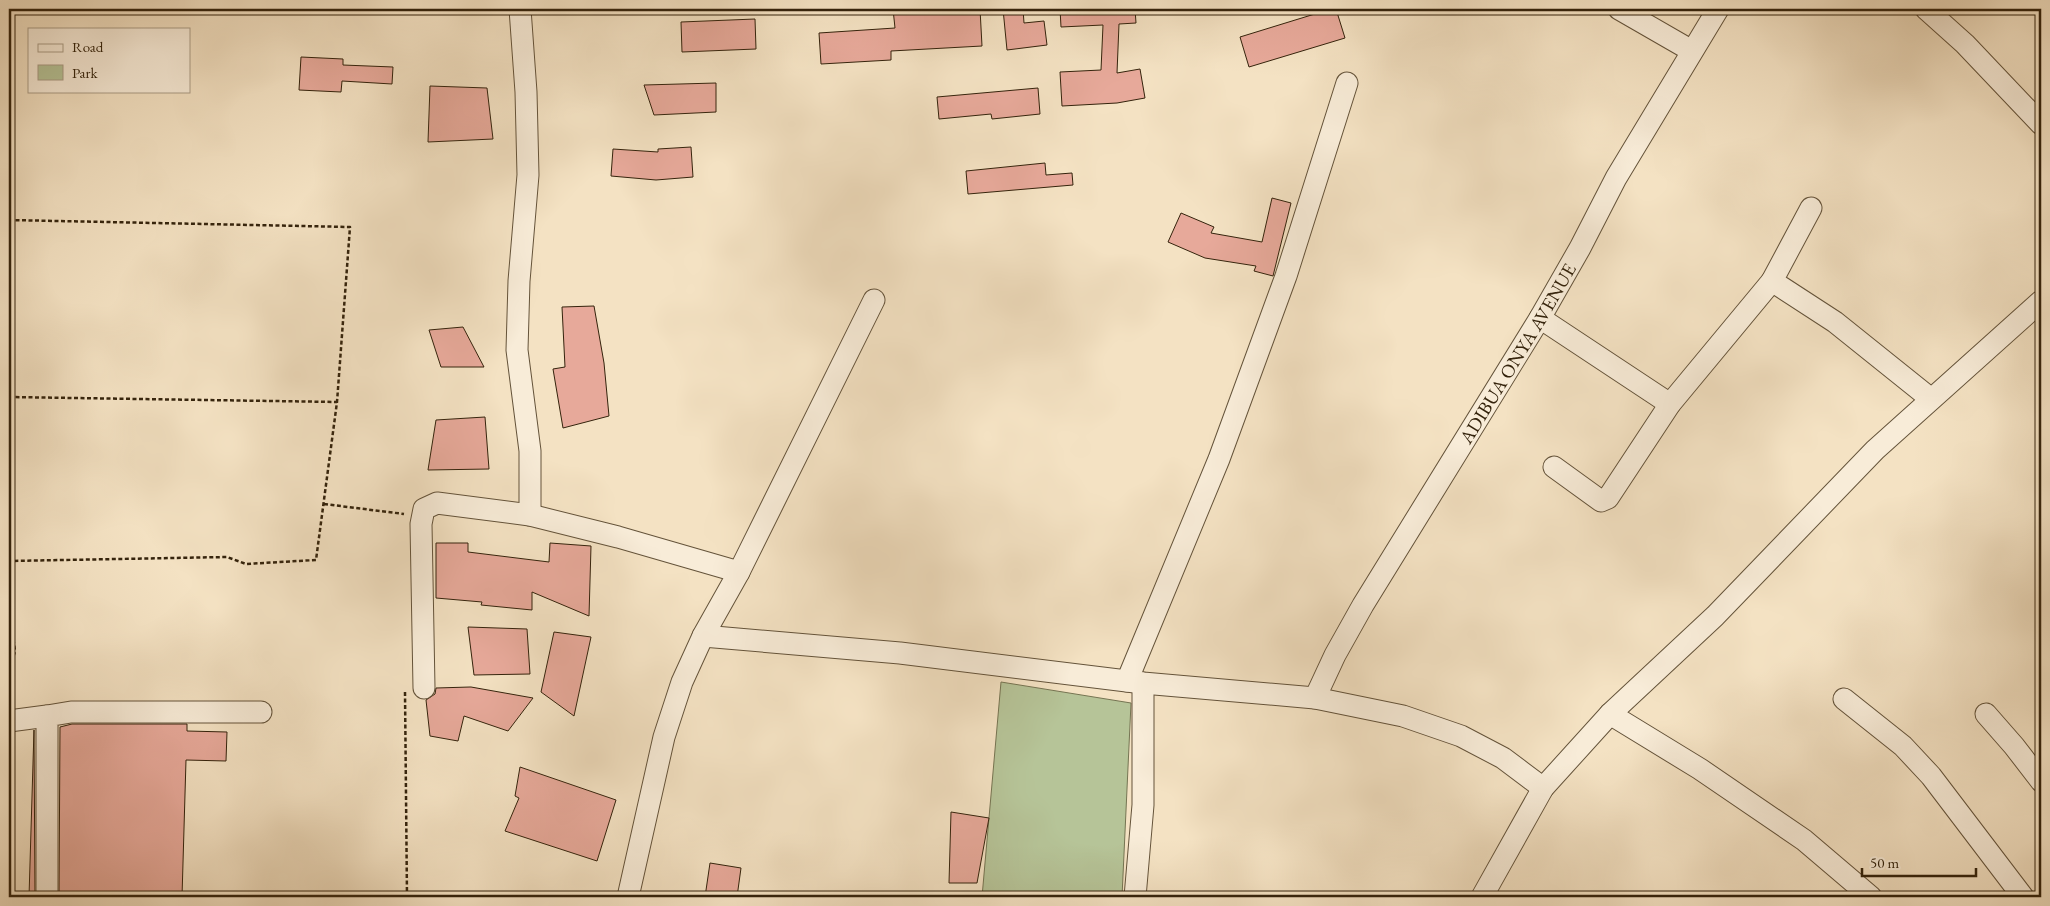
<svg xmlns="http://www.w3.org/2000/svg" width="2050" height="906" viewBox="0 0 2050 906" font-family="'EB Garamond',serif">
<rect width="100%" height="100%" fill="#f4e2c3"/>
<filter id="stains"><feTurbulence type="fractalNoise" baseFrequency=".004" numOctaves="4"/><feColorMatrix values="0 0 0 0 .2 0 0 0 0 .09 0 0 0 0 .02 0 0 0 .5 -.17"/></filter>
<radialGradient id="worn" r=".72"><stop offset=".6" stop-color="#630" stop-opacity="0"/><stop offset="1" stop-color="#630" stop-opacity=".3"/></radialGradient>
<path fill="#b6c498" stroke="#757452" d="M1001,682L1131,703L1122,897H982Z"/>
<path fill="#e7a99a" stroke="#34230c" d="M893,9H980L982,46L891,51V60L821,64L819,33L895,28Z
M1003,9H1023L1024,23L1044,21L1047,45L1007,50Z
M1060,9H1135L1136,23L1119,24L1117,73L1140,69L1145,98L1117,103L1062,106L1060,72L1101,70L1103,25L1061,27Z
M1331,9H1336L1345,38L1249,67L1240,37Z
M755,19L756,49L682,52L681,22Z
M301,57L343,59V65L393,67L392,84L342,81L341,92L299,90Z
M716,83V112L654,115L644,85Z
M430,86L487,88L493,139L428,142Z
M1038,88L1040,114L992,119L991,114L939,119L937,97Z
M691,147L693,177L656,180L611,176L613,149L658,152V149Z
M1045,163L1046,175L1072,173L1073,185L968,194L966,171Z
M1272,198L1291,203L1273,276L1254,271L1256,266L1205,258L1168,242L1181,213L1214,227L1211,233L1262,242Z
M594,306L604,363L609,416L563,428L553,369L565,367L562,307Z
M463,327L484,367H441L429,330Z
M485,417L489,469L428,470L436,420Z
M436,543H468V552L549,562L550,543L591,546L589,616L532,592V610L481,605L482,602L436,598Z
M468,627L527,629L530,674L474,675Z
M554,632L591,637L574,716L541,692Z
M470,687H471L533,698L508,731L464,716L458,741L430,736L426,700L435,694L436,688Z
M72,724H187V731L227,732L226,761L186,760L182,897H59L60,727Z
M34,730L35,897H29Z
M520,767L616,800L597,861L505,831L519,798L515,796Z
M951,812L989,818L977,883H949Z
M710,863L741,868L737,897H705Z"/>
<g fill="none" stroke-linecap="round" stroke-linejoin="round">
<g stroke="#64533a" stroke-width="23">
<g id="minor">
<path d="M520,9L526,92L528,175L519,281L517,350L530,451V515"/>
<path d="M1619,9L1692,51"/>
<path d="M1926,9L1965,44L2041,124"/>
<path d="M1811,208L1772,281L1835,322L1931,399"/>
<path d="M1540,318L1670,404"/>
<path d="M1554,467L1601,501L1608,498L1670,404L1772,281"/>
<path d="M703,636L900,653L1143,683L1315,698L1403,716L1461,736L1503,758L1543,788"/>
<path d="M1127,681L1219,459L1286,276L1347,83"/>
<path d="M424,688L421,524L424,509L437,503L530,515L618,537L739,572"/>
<path id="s1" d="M1315,698L1335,655L1363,605L1540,318L1580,248L1616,178L1718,9"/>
<path d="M1844,699L1903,746L1931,776L2023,897"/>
<path d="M1610,714L1700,769L1804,840L1871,897"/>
<path d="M1986,714L2014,746L2041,781"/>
<path d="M9,721L47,716"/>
<path d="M47,897V716L71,712H261"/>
<path d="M628,897L664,737L682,682L703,636L739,572L874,300"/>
<path d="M1135,897L1143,805V683"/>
<path d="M1482,897L1543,788L1610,714L1715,616L1875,450L2041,301"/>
</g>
</g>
<path stroke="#34230c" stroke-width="2.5" stroke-dasharray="4 2.5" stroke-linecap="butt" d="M9,220L350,227L337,402
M9,397L337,402L316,560L246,564L227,557L9,561
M324,504L404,514
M9,607L15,651L9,673
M405,692L407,897"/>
<use href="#minor" stroke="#f8ecd8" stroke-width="21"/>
</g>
<g text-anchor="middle" stroke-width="4" stroke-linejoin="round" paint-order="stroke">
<g font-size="19" fill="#34230c" stroke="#f8ecd8">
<text dy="7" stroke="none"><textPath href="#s1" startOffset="400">ADIBUA ONYA AVENUE</textPath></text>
</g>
</g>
<rect width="2050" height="906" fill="none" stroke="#f4e2c3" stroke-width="30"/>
<rect x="10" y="10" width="2030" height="886" fill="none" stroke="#34230c" stroke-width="2.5"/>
<rect x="15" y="15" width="2020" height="876" fill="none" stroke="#34230c"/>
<rect x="28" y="28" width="162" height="65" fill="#f8ecd8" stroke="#aa9c86"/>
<rect x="38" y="44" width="25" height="8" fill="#f8ecd8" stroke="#aa9c86"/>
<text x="72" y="52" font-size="15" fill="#34230c">Road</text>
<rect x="38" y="65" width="25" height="15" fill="#b6c498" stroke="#aa9c86"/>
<text x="72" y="78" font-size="15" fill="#34230c">Park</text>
<path d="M1862 868v8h114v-8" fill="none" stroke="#34230c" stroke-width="2.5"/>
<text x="1870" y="868" font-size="15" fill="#34230c" stroke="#f8ecd8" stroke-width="4" paint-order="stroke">50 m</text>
<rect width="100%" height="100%" filter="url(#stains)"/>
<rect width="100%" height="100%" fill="url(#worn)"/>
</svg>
